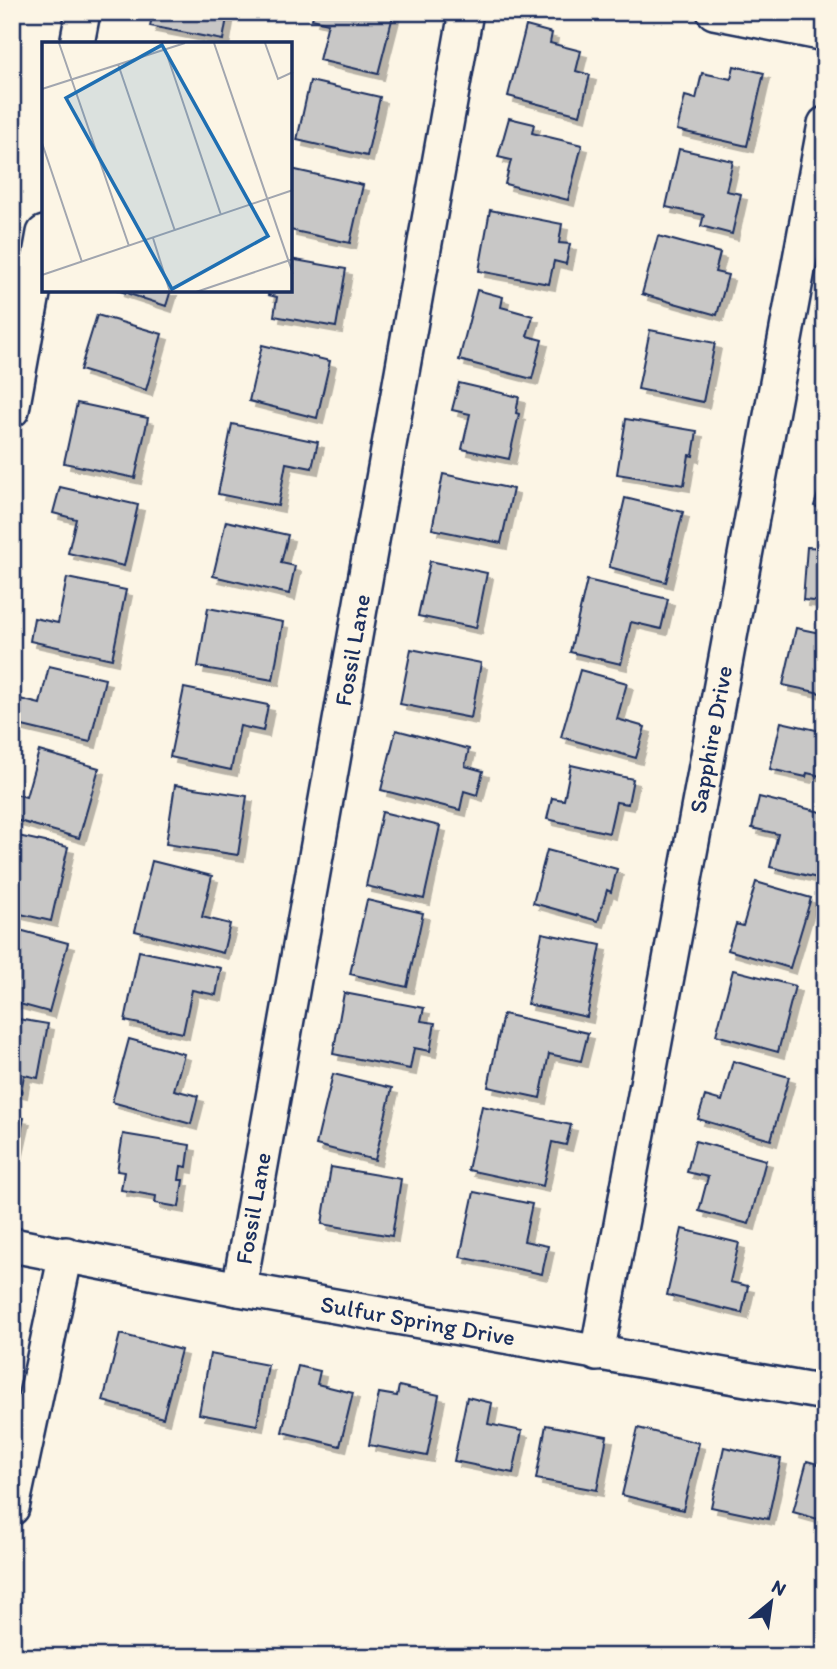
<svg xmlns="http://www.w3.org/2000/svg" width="837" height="1669" viewBox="0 0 837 1669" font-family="Itim,sans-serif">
<defs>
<filter id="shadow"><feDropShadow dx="6" dy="6" stdDeviation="0" flood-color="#0004"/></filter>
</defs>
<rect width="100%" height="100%" fill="#fcf5e5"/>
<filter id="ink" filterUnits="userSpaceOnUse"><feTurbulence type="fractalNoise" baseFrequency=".0143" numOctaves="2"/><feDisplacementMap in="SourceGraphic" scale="14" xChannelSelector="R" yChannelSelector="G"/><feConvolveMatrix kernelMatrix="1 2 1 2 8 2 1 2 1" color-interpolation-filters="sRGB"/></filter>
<g filter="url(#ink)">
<path fill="#c8c7c6" stroke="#1b2f5e" stroke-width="2" filter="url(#shadow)" d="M153,12H228L223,40L150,26Z
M314,12H394L378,74L319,60L328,23L312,19Z
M526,26L552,33L550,43L581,51L576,71L590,75L580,115L508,96Z
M734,66L764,73L747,146L677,130L685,96L696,99L702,73L731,79Z
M310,81L380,97L367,156L297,140Z
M509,118L534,124L532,133L582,145L568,200L505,184L511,160L498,157Z
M679,149L733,161L726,191L741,194L732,234L701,226L704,215L666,207Z
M291,169L363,185L350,243L290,230Z
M490,210L562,224L559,243L570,244L566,264L554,261L549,284L479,271Z
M658,236L720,253L715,272L728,275L717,315L642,294Z
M290,259L346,269L336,327L274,316L277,297L268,295L269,290H290Z
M117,290H171L166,306Z
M477,290L503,297L501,307L533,316L527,336L542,340L532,379L459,360Z
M97,315L162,334L146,390L80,370Z
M650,330L715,343L703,402L638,389Z
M262,345L330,361L317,418L249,401Z
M459,383L519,397L516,413L519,414L509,459L462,449L470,414L452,410Z
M77,403L148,418L135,478L64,463Z
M626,419L697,431L693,456L689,455L684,485L617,474Z
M232,424L318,442L312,468L286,463L278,506L218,494Z
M825,473V510L814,506Z
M443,474L513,489L501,543L432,529Z
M60,487L138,505L124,566L68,553L76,519L53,513Z
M625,498L683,512L666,582L609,567Z
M226,521L288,535L281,563L295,566L289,594L213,576Z
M807,547L825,548V602L803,600Z
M430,561L487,573L476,628L418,616Z
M67,578L126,590L112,659L30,641L34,618L58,623Z
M587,580L668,599L661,629L631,622L621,664L570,652Z
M208,608L283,622L273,680L198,667Z
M796,628L825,634V694L783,685Z
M411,649L481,663L471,718L400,704Z
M49,666L105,679L90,742L14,724L20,699L40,704Z
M580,670L627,683L617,719L645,727L636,758L561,737Z
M184,688L268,705L263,731L240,726L231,770L170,757Z
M781,722L825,732V777L807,773L806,777L770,769Z
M396,730L469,749L465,766L483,771L477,795L464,791L460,810L381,790Z
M39,751L99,768L79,838L12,819V793L26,797Z
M571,765L633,779L628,804L616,802L609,833L547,819L552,798L564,800Z
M175,785L247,796L238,855L166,844Z
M759,797L825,813V868L822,879L770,867L778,834L752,828Z
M382,812L440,826L424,899L366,886Z
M18,836L68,847L51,921L12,912V863Z
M547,850L617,869L611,892L607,890L598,921L533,903Z
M152,861L212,876L202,917L230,924L223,953L135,931Z
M756,882L811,898L790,968L728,950L736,924L743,926Z
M367,900L423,913L407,987L350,974Z
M12,928L68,943L49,1012L12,1002Z
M542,933L601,945L587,1017L527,1004Z
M139,951L221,968L216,995L192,990L183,1033L125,1021Z
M733,970L795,986L778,1052L716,1035Z
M344,993L424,1008L421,1021L435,1023L430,1051L414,1048L410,1069L333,1054Z
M503,1014L588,1033L581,1061L549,1054L540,1098L488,1087Z
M12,1018L48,1024L38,1078L24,1075L21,1092L12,1090Z
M129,1039L184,1054L174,1090L198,1096L191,1124L112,1102Z
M733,1061L789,1077L771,1140L698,1119L705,1096L722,1101Z
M333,1074L392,1088L375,1160L316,1145Z
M482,1106L571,1125L566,1145L552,1142L543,1186L468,1170Z
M12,1116L24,1118L16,1154L12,1153Z
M123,1134L190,1145L187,1167L181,1166L179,1180H183L179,1207L155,1203L156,1196L121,1190L124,1172L117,1171Z
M695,1141L766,1160L749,1224L699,1211L708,1177L687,1172Z
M331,1167L401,1179L392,1236L322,1224Z
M474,1192L532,1204L524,1241L548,1246L542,1274L460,1257Z
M682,1229L739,1243L730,1282L748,1286L742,1313L667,1295Z
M120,1334L181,1350L163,1418L103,1401Z
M210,1354L268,1365L257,1425L199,1414Z
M298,1366L320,1371L317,1384L353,1393L340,1446L282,1432Z
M399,1386L439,1395L427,1456L369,1445L379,1393L397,1396Z
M467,1397L492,1403L488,1424L522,1431L513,1473L454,1461Z
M546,1425L607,1436L597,1490L536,1479Z
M638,1428L699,1443L683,1510L622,1495Z
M724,1447L781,1459L768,1519L711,1507Z
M807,1461L825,1466V1521L793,1512Z"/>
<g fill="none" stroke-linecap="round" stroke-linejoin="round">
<g stroke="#1b2f5e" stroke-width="38">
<g id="minor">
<path d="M714,12L825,34"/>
<path d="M77,44L83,12"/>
<path d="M12,410L44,233"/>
<path id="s1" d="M12,1245L239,1289L825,1393"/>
<path id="s2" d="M239,1289L466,12"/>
<path id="s3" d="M597,1354L825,124"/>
<path d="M12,1508L66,1254"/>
</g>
</g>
<use href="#minor" stroke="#fcf5e5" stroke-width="33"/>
</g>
</g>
<g text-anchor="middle" stroke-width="5" stroke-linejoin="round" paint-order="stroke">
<g font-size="24" fill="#1b2f5e" stroke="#fcf5e5">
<text dy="8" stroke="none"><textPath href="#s2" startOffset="649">Fossil Lane</textPath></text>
<text dy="8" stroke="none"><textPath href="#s3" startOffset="625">Sapphire Drive</textPath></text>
<text dy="8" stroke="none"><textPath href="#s2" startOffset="82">Fossil Lane</textPath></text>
<text dy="8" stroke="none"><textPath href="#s1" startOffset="413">Sulfur Spring Drive</textPath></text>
</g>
</g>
<g transform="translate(42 42)">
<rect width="250" height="250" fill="#fcf5e5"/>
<path fill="none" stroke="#a2a6af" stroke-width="2" d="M17,1L87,204M172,1L251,232M223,1L236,37L251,30M123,7L179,173M76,22L133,189M0,47L143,1M0,101L40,220M111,196L128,250M0,233L251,148M154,250L251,217"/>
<path fill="#1f6fb2" fill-opacity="0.15" stroke="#1f6fb2" stroke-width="3.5" d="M120,3L226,194L130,247L24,56Z"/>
<rect width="250" height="250" fill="none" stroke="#1b2f5e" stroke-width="3.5"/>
</g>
<rect width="837" height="1669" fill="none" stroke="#fcf5e5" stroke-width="42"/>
<rect x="21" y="21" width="795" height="1627" fill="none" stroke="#1b2f5e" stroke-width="2.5" filter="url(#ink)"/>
<g transform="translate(771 1602) rotate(29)" stroke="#fcf5e5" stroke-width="5" paint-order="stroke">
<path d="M0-5L12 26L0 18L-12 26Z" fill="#1b2f5e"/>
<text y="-10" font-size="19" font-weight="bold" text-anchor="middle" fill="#1b2f5e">N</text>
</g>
</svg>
